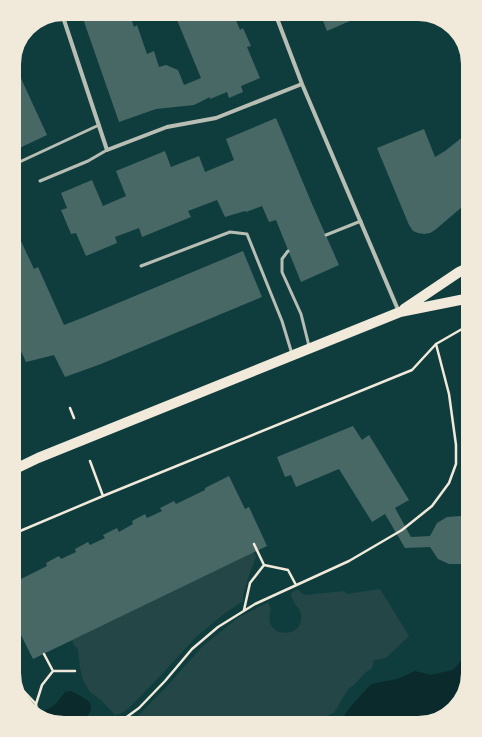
<svg xmlns="http://www.w3.org/2000/svg" width="482" height="737" viewBox="0 0 482 737" font-family="Karla,sans-serif">
<rect width="100%" height="100%" fill="#0f3d3e"/>
<path fill="#244646" d="M254,552L256,557L249,575L243,595V601L225,613L196,637L162,674L129,708L122,713L115,715L101,700L90,692L83,680L80,668L78,649L74,645L72,640Z
M380,589L409,636L386,658L374,660L372,668L365,673L354,685L348,689L334,713L321,718L317,724H130L169,684L192,658L204,645L239,617L267,603L269,604L271,610C260,638 306,641 301,614C300,609 298,608 295,604C293,601 292,598 291,595L292,592L296,590H299L301,593L305,595L345,591L346,594Z"/>
<path fill="#0a2a2b" d="M469,644V673L462,699L443,717L418,724H338L351,706L371,684L397,679L415,671L431,675L453,670L463,659Z
M71,691C75,693 87,699 89,702C96,709 84,721 78,724C70,726 45,721 38,717C36,716 35,714 34,712C51,710 55,706 65,692Z"/>
<path fill="#486865" d="M81,13H129L134,27L137,25L147,54L154,51L159,67L166,65L178,70L184,85L201,78L177,20L178,13H233L240,30L243,28L251,46L247,47L260,78L241,86L243,92L229,98L227,92L210,99V97L194,105L156,109L119,122Z
M320,13H368L327,31Z
M13,61L47,135L13,151Z
M276,118L312,204L339,265L301,282L276,220L269,222L262,206L246,212L245,211L225,217L217,200L188,211L191,217L142,237L139,228L115,237L117,243L86,256L76,233L71,234L61,210L67,208L61,193L92,180L103,206L126,196L116,171L165,151L171,167L199,156L205,172L234,160L226,139Z
M424,129L435,157L445,151L469,132V201L435,230L430,233L424,234L418,233L413,231L409,225L377,148Z
M13,224L34,269L38,267L64,325L82,318L243,251L262,297L101,364L65,377L54,355L26,362L13,334Z
M353,426L362,440L369,435L409,500L395,508L411,537L430,536L437,523L447,517L461,516L469,521V559L462,564H449L438,559L430,547L405,548L385,514L372,522L339,469L296,487L291,475L285,477L277,457Z
M229,476L245,509L249,507L267,546L33,659L13,619V568L19,580L47,566L46,563L59,556L61,559L76,552L75,549L88,542L90,545L105,538L103,535L117,528L119,532L133,524L132,521L145,514L147,518L162,511L160,508L174,501L176,504L205,490V488Z"/>
<g fill="none" stroke-linecap="round" stroke-linejoin="round">
<path stroke="#f1e9da" stroke-width="2.5" d="M70,408L74,418
M90,461L103,496
M13,534L103,496L412,370L436,344L469,325
M264,565L288,570L296,585
M244,610L250,583L264,565L254,544
M53,671H75
M15,682L36,704L42,685L53,671L44,654
M36,704L38,716
M117,724L139,708L165,681L192,649L218,627L255,604L349,561L402,530L432,506L449,483L456,464V445L449,394L436,344"/>
<path stroke="#b8beb3" stroke-width="3" d="M13,165L99,125
M40,181L88,161L107,150
M326,235L361,221
M288,251L282,259V272L301,314L309,346
M141,266L230,232L247,234L282,321L292,354"/>
<path stroke="#b8beb3" stroke-width="4" d="M275,13L302,84L399,312
M62,14L107,150L167,127L216,118L302,84"/>
<path stroke="#f1e9da" stroke-width="10" d="M404,309L459,272L469,267
M13,470L38,458L400,312L465,299L469,297"/>
</g>
<path d="M0 0H482V737H0ZM64 20H418A44 44 0 0 1 462 64V673A44 44 0 0 1 418 717H64A44 44 0 0 1 20 673V64A44 44 0 0 1 64 20Z" fill="#f1e9da" fill-rule="evenodd"/>
<path fill="none" stroke="#f1e9da" stroke-width="2" d="M64 20H418A44 44 0 0 1 462 64V673A44 44 0 0 1 418 717H64A44 44 0 0 1 20 673V64A44 44 0 0 1 64 20Z"/>
</svg>
